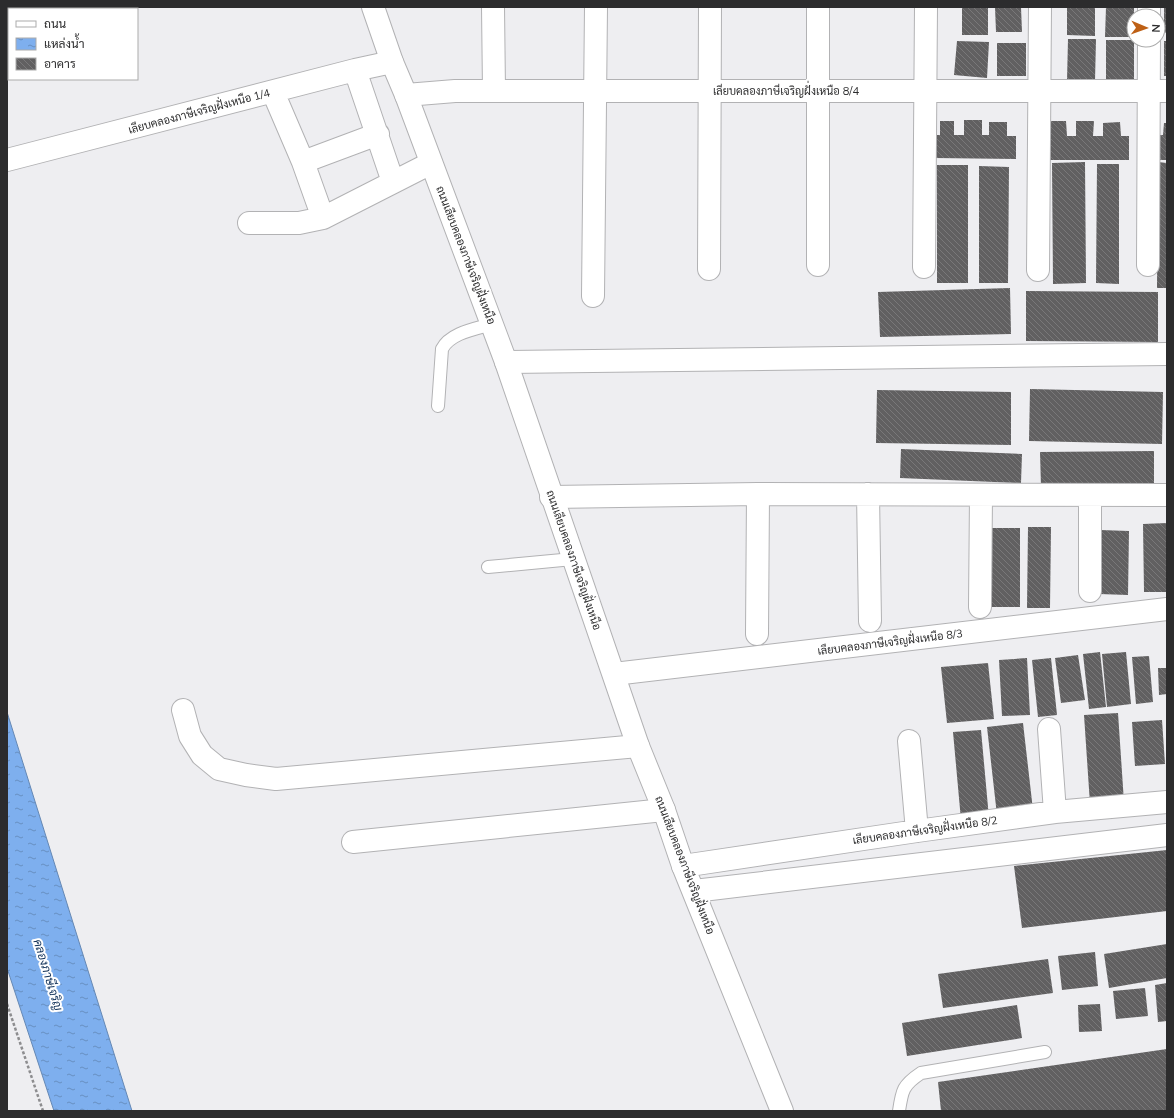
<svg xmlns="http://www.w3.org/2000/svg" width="1174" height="1118" viewBox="0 0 1174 1118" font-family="Mulish,Sarabun,sans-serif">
<defs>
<pattern id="water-ripples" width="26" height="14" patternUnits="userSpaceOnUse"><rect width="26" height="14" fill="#7eafee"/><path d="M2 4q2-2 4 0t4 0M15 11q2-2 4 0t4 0" fill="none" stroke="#678fc1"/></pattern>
<pattern id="building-back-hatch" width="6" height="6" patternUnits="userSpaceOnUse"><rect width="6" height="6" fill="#616061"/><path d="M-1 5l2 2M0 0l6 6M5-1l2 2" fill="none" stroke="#797879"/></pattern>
</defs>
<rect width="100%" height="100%" fill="#eeeef1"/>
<path fill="url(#water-ripples)" stroke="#6588b4" d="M7,712L132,1111H54L7,968Z"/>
<path fill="url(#building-back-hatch)" d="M962,7H988V35H962Z
M995,7H1021L1022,32H996Z
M1067,7H1095V36L1067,35Z
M1106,7H1134V37H1105Z
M1164,7H1167V33L1164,32Z
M1068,39H1096L1095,81H1067Z
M1106,40H1134V82H1106Z
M957,41L989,42L987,78L954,75Z
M1164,41H1167V76H1164Z
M997,43H1026V76H997Z
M964,120H982V135H989V122H1007V136H1016V159L934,158V135H940V121H954V135H964Z
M1050,121H1066L1067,136H1076V121H1094L1093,136H1103V123L1120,122L1121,136H1129V160H1045V136H1050Z
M1164,123H1167V160H1158L1159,135H1163Z
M1085,162L1086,283L1053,284L1052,163Z
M1158,162L1167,163V288H1157Z
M1097,164H1119V284L1096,283Z
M937,165H968V283H937Z
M979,166L1009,167L1008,283H979Z
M1010,288L1011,334L880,337L878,292Z
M1026,291L1158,292V342L1026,341Z
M1030,389L1163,392L1162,444L1029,441Z
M877,390L1011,392V445L876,443Z
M901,449L1022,454L1021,483L900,478Z
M1154,451V486L1041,487L1040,452Z
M1167,523V592H1144L1143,524Z
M1028,527H1051L1050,608H1027Z
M992,528H1020V607H992Z
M1100,530L1129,531L1128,595L1099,594Z
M1100,652L1106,707L1089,709L1083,654Z
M1126,652L1131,704L1107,707L1102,654Z
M1078,655L1085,700L1061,703L1055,658Z
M1149,656L1153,702L1136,704L1132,657Z
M1027,658L1030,715L1002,716L999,660Z
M1051,658L1057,715L1038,717L1032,660Z
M988,663L994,719L947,723L941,667Z
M1158,668H1167V694L1159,695Z
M1118,713L1124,802L1090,804L1084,715Z
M1162,720L1165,764L1135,766L1132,722Z
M1023,723L1033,810L997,815L987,727Z
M981,730L989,818L961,820L953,732Z
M1167,850V911L1022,928L1014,866Z
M1167,944V978L1109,988L1104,954Z
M1095,952L1098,986L1062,990L1058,956Z
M1048,959L1053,993L943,1008L938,974Z
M1167,983V1021L1158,1022L1155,985Z
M1145,988L1148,1016L1116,1019L1113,991Z
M1100,1004L1102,1031L1079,1032L1078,1005Z
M1017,1005L1022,1038L907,1056L902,1023Z
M1167,1049V1111H941L938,1082Z"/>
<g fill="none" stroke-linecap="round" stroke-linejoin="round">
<g stroke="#b2b2b4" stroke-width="14">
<path id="lane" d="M438,406L442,349C450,333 475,329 492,324
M488,567L573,559
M899,1111C902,1090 903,1085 921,1073L1045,1052"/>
</g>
<g stroke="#b2b2b4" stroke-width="24">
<path id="street" d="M493,7L494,91
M1149,16V7
M355,70L393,182
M273,92L303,162L378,134
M406,95L455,91H1167
M7,160L355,70L392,62
M303,162L323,218
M249,223H299L323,218L431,163
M818,265V7
M1148,265L1149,40
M924,267L926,7
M709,269L710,7
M1038,270L1040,7
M593,296L596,7
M506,362L1167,354
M868,494L870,621
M551,497L758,494L1167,495
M1090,591V495
M980,607L981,495
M757,634L758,494
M614,674L1167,609
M183,710L190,736L202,755L219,769L246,775L276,779L638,746
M1049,729L1055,812
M909,741L917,831
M353,842L664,810
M683,866L917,831L1055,812L1167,802
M694,891L1167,835"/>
</g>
<g stroke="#b2b2b4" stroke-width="24">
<path id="secondary" d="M373,7L392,62L406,95L506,362L638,746L664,810L683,866L782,1111"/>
</g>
<path stroke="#8d8d8f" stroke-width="2.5" stroke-dasharray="3 2" stroke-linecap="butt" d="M7,1004L43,1111"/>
<use href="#lane" stroke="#fff" stroke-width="12"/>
<use href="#street" stroke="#fff" stroke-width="22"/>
<use href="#secondary" stroke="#fff" stroke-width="22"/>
</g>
<g text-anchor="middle" stroke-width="4" stroke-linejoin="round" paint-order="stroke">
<g font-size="11" fill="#2c2c2d" stroke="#fff">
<text x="786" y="95">เลียบคลองภาษีเจริญฝั่งเหนือ 8/4</text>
<text transform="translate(199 111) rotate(-15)" y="4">เลียบคลองภาษีเจริญฝั่งเหนือ 1/4</text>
<text transform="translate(466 255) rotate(69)" y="4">ถนนเลียบคลองภาษีเจริญฝั่งเหนือ</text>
<text transform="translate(574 560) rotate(71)" y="4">ถนนเลียบคลองภาษีเจริญฝั่งเหนือ</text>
<text transform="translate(890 642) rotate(-7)" y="4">เลียบคลองภาษีเจริญฝั่งเหนือ 8/3</text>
<text transform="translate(925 830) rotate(-8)" y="4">เลียบคลองภาษีเจริญฝั่งเหนือ 8/2</text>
<text transform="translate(685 865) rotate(69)" y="4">ถนนเลียบคลองภาษีเจริญฝั่งเหนือ</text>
</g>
<g font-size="12" font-style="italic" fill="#0f3058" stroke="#fff">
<text transform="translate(48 975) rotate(73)" y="4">คลองภาษีเจริญ</text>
</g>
</g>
<rect width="1174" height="1118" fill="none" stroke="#2c2c2d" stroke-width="16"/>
<rect x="8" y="8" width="130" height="72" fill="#ffffff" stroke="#ababab"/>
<rect x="16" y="21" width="20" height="6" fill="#ffffff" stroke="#ababab"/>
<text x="44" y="28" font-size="12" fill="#2c2c2d">ถนน</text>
<rect x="16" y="38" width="20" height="12" fill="url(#water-ripples)" stroke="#ababab"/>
<text x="44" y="48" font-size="12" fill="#2c2c2d">แหล่งน้ำ</text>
<rect x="16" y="58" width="20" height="12" fill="url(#building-back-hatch)" stroke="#ababab"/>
<text x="44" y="68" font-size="12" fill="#2c2c2d">อาคาร</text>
<g transform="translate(1146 28) rotate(92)"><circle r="19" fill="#ffffff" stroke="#ababab"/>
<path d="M0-3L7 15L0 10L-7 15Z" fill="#be6015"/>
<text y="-6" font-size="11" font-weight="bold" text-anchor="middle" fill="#2c2c2d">N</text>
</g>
</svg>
